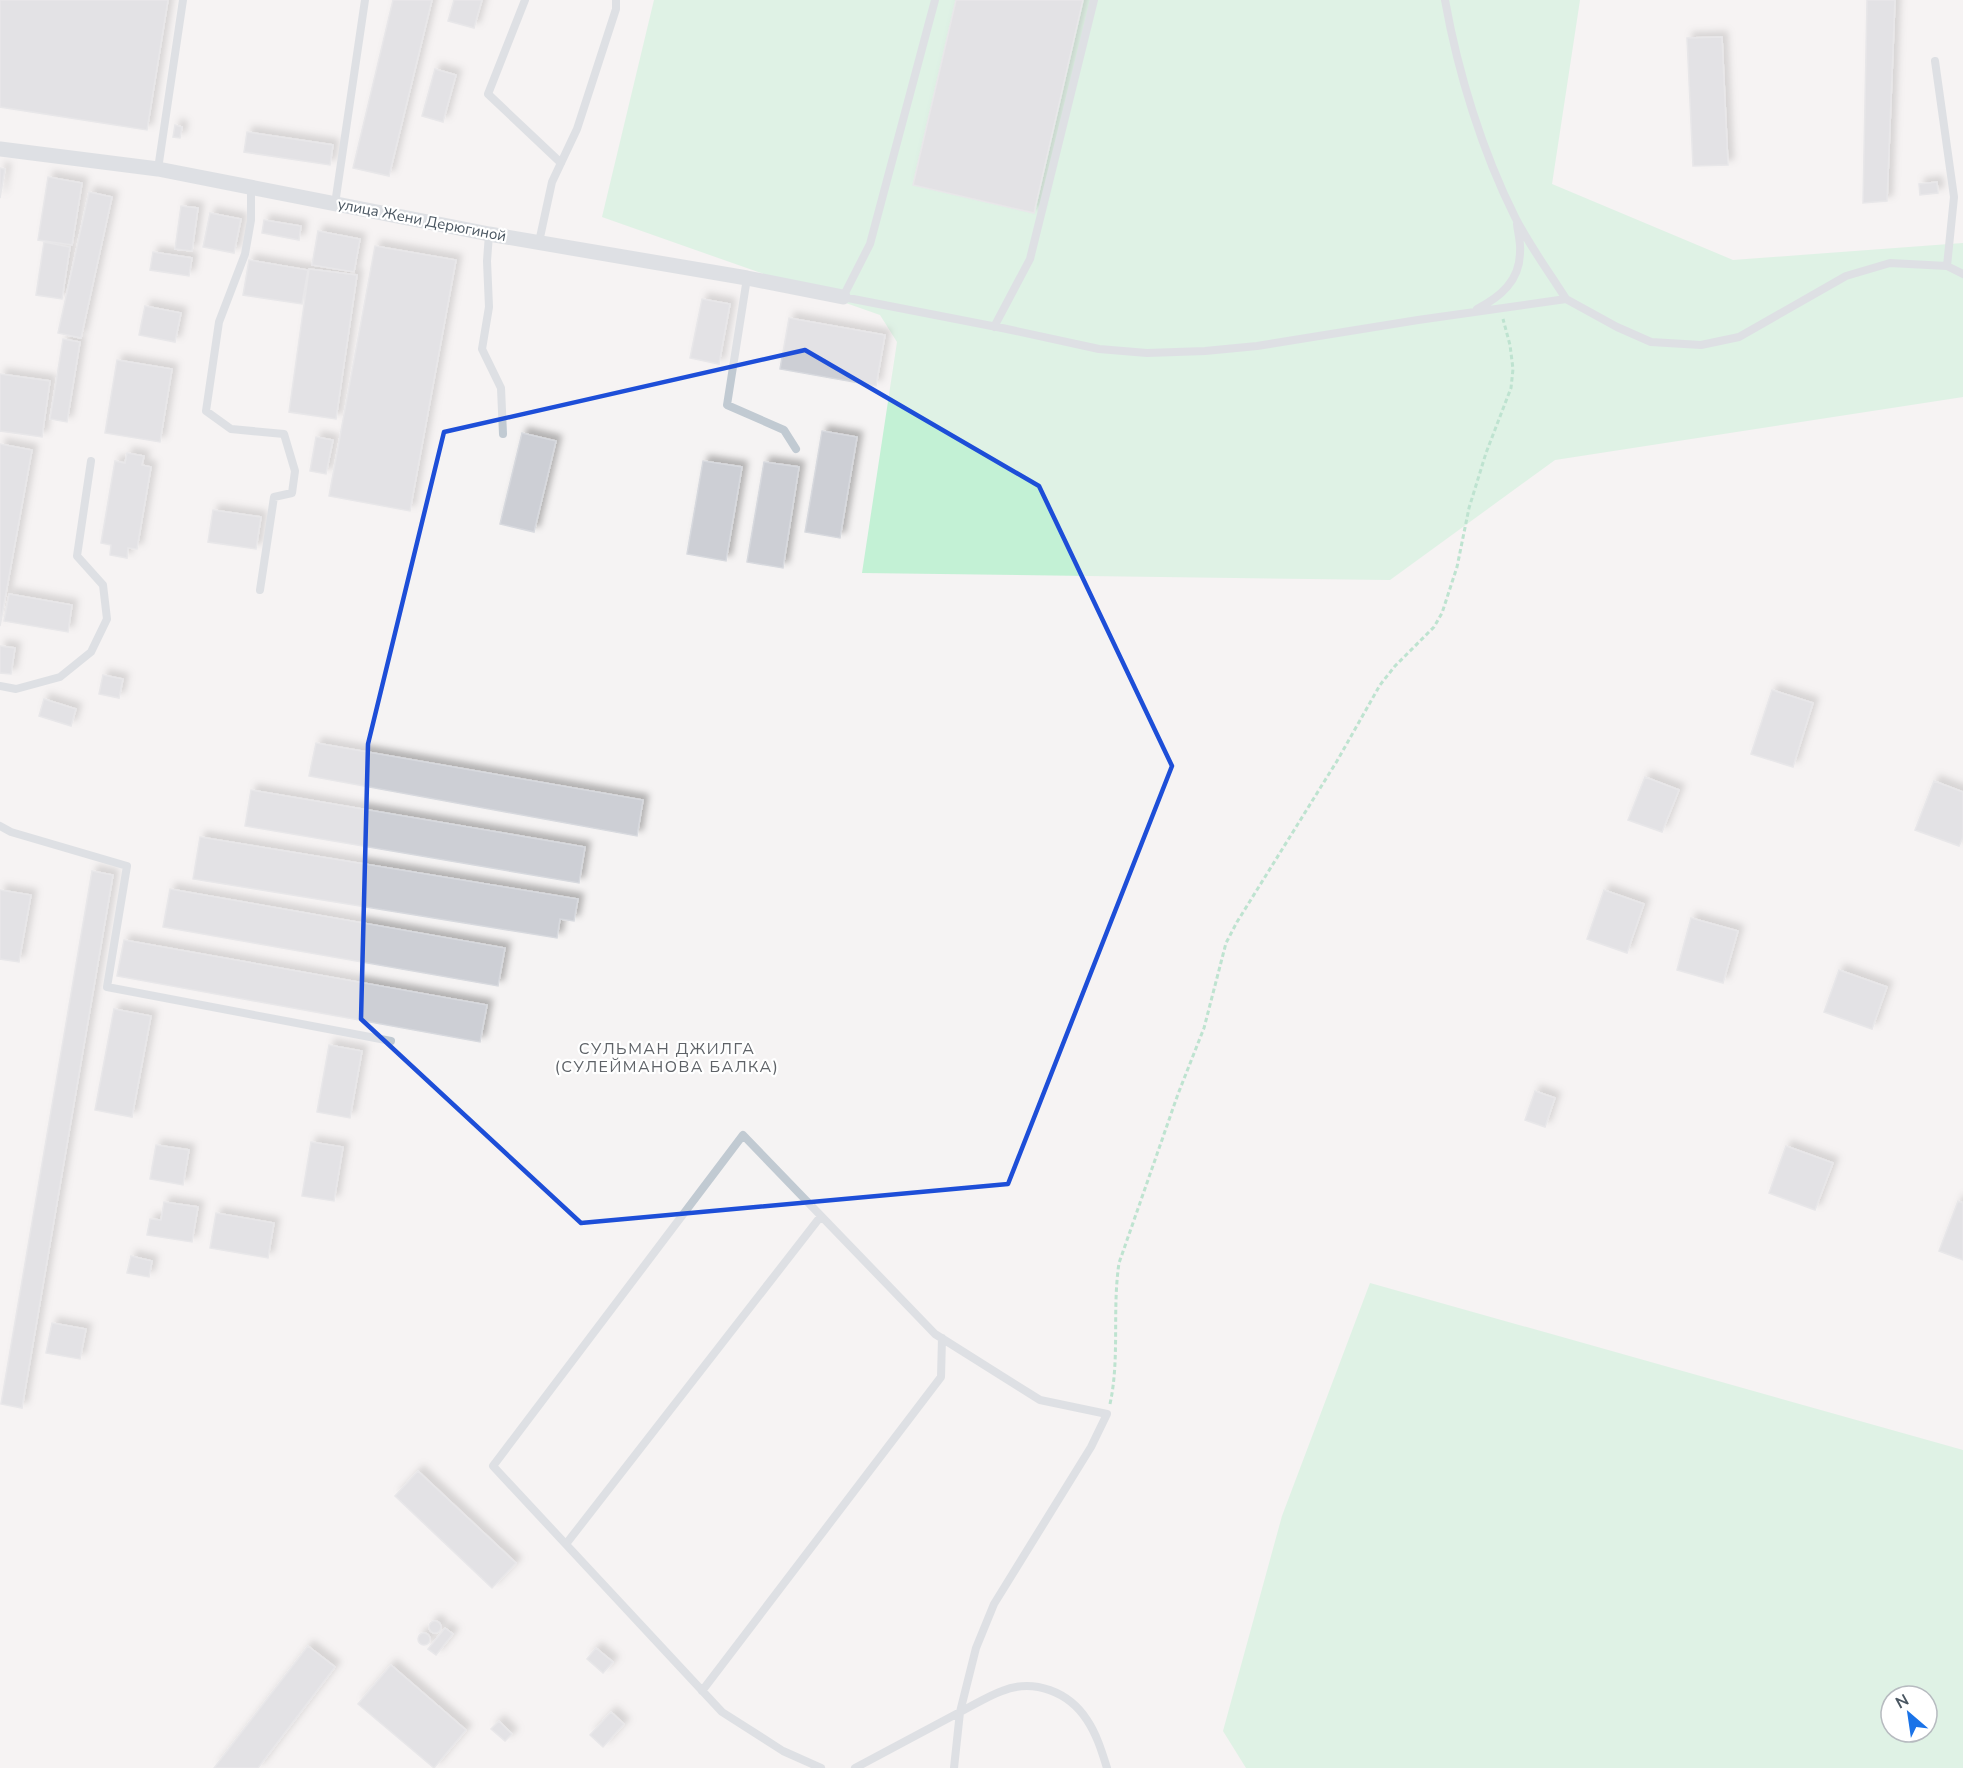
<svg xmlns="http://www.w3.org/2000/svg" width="1963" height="1768" viewBox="0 0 1963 1768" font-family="'Nunito Sans',sans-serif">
<defs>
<filter id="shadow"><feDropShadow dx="5.5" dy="-5.5" stdDeviation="3" flood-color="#0004"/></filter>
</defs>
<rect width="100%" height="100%" fill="#f5f3f3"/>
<path fill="#c3f1d5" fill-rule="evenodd" d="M654,0H1580L1552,184L1733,260L1963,243V397L1555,460L1390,580L862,573L897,342L880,315L602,217Z
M1370,1283L1963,1450V1768H1246L1223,1731L1282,1516ZM1891,1696H1927V1732H1891Z"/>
<path fill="#cdcfd5" stroke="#d7d9de" stroke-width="1.5" filter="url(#shadow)" d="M0,0H168L147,130L0,107Z
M393,0H432L389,176L353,168Z
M454,0H482L474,28L448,21Z
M956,0H1083L1034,213L913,185Z
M1867,0H1895L1887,201L1863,203Z
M1722,37L1728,165L1693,166L1687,38Z
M435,69L456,75L443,122L422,116Z
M175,125L182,127L180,138L173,137Z
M247,132L333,145L330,165L244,152Z
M0,168L5,169L0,198Z
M48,177L82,183L72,245L38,240Z
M1937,182L1938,193L1920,195L1919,184Z
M89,192L112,197L81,338L58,333Z
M181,206L198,208L192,251L175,249Z
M210,213L241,219L234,253L203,247Z
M264,220L301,226L299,240L262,233Z
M318,231L360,239L354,272L312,265Z
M44,242L70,247L62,299L36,295Z
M375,246L456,260L410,511L329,496Z
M153,252L192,258L189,276L150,270Z
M249,260L308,270L302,304L243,295Z
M309,269L357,275L336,419L289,412Z
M702,299L730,304L719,364L690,358Z
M145,306L181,313L175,342L139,335Z
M789,318L885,335L876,386L780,369Z
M63,339L80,342L67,422L50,419Z
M117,360L172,369L160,442L105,433Z
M0,374L50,381L42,437L0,431Z
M822,431L857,437L840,538L805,532Z
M522,433L556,441L534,532L500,524Z
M316,437L333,440L326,474L310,471Z
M0,444L32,450L0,626Z
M127,453L144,456L142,465L151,467L137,549L128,548L127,558L110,555L111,545L101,543L115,461L125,463Z
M703,461L742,467L726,561L687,554Z
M764,462L799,467L783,568L747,562Z
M213,510L261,517L256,549L208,542Z
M9,594L72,605L68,632L4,621Z
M0,646L15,648L11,674L0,673Z
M103,675L123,679L119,698L99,694Z
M1772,690L1813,703L1793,767L1751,754Z
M44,699L76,709L71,726L39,716Z
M316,743L643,800L637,836L309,776Z
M1645,777L1679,790L1662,832L1628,820Z
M1934,781L1963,792V837L1959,846L1915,830Z
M251,790L585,847L579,883L245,826Z
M200,837L578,899L574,921L560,919L557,938L193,879Z
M92,871L113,875L22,1408L1,1404Z
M170,889L505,948L498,986L163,927Z
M0,890L31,895L19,962L0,959Z
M1604,890L1644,904L1627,953L1587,939Z
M1691,918L1738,931L1723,983L1677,970Z
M124,940L487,1005L480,1042L117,976Z
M1839,970L1887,987L1872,1029L1824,1012Z
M114,1009L151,1016L132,1117L95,1110Z
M329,1045L362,1051L350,1118L317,1112Z
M1535,1091L1555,1098L1545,1127L1525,1120Z
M311,1142L343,1147L334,1201L302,1196Z
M156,1145L189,1150L183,1185L150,1179Z
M1786,1146L1833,1163L1815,1210L1769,1193Z
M1958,1201L1963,1203V1260L1939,1251Z
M164,1202L198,1207L192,1242L147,1235L150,1219L161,1220Z
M216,1213L274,1223L268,1258L210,1248Z
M131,1256L152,1261L149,1277L127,1273Z
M52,1323L86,1329L80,1359L46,1353Z
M418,1471L516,1563L492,1588L395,1496Z
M429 1627a6 6 0 1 1 12 0a6 6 0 1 1-12 0Z
M445,1628L453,1634L436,1655L428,1649Z
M418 1639a6 6 0 1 1 12 0a6 6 0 1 1-12 0Z
M308,1646L335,1667L258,1768H214Z
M596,1648L613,1662L603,1673L587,1659Z
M391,1665L466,1730L434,1768L358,1704Z
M611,1712L624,1724L603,1747L590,1735Z
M499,1721L512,1734L505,1741L491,1729Z"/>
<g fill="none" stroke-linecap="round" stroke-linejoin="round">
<path stroke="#7ad0a6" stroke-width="3" stroke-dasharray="4.5 3" stroke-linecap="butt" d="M1110,1404C1120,1358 1112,1310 1119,1263L1178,1094L1204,1028L1226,943L1237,922L1337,761L1380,685L1395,666L1434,627L1442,613L1457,567L1469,508L1486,453L1511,388L1513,369L1510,345L1503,319"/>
<path stroke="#c1cad2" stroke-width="8" d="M525,0L488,94L561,163
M935,0L870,244L843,297L1002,328L1099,349L1147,353L1205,351L1257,346L1418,320L1566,299L1617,327L1651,342L1701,345L1739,337L1846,276L1890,263L1947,266L1963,274
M1445,0C1458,73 1482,151 1515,217C1529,245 1549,272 1566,299
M1935,61L1954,197L1947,266
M158,169L183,0
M251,188V220L245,254L219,322L206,411L231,429L284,434L295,471L292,493L274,497L260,590
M335,204L365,0
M489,234L487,261L489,307L482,349L501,388L503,434
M539,242L552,182L577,129L616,9V0
M747,278L727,405L784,430L796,449
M1477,309C1500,297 1520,281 1520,252C1521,243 1518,233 1517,224
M994,327L1030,259L1094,0
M0,686L16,689L60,677L91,652L107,619L103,585L77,556L91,461
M0,826L11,832L127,866L107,987L391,1041
M566,1544L821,1216
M702,1691L941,1377L942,1338
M821,1768L783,1751L722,1712L493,1466L743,1135L935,1334L1040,1400L1107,1414L1091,1447L994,1604L976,1648L960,1712C974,1705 988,1696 1002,1691C1034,1678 1069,1692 1087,1720C1097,1735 1102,1752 1107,1768
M855,1768L960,1712
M954,1768L960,1712"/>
<path stroke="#c1cad2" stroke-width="15" d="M0,149L158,169L489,234L747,278L843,297"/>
</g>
<path d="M0 0H1963V1768H0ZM805,350L1039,486L1172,766L1008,1184L581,1223L361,1019L368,744L444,432Z" fill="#f5f3f3" fill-opacity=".55" fill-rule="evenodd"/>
<path fill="none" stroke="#1d4ed8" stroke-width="4.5" stroke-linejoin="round" d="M805,350L1039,486L1172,766L1008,1184L581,1223L361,1019L368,744L444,432Z"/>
<g text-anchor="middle" stroke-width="4.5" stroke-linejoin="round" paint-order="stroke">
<g font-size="15" fill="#4a5661" stroke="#fff">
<text transform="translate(422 220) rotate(11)" y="5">улица Жени Дерюгиной</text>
</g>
<g font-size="16" letter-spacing="1.5" fill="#5f6368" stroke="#fff">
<text x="667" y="1054">СУЛЬМАН ДЖИЛГА<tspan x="667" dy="18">(СУЛЕЙМАНОВА БАЛКА)</tspan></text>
</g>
</g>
<g transform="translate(1909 1714) rotate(331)"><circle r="28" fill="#ffffff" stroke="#b7bbc0" stroke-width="1.5"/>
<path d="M0-4.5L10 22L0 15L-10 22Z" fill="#1a73e8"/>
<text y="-9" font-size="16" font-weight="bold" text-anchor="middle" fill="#4a5661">N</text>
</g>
</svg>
